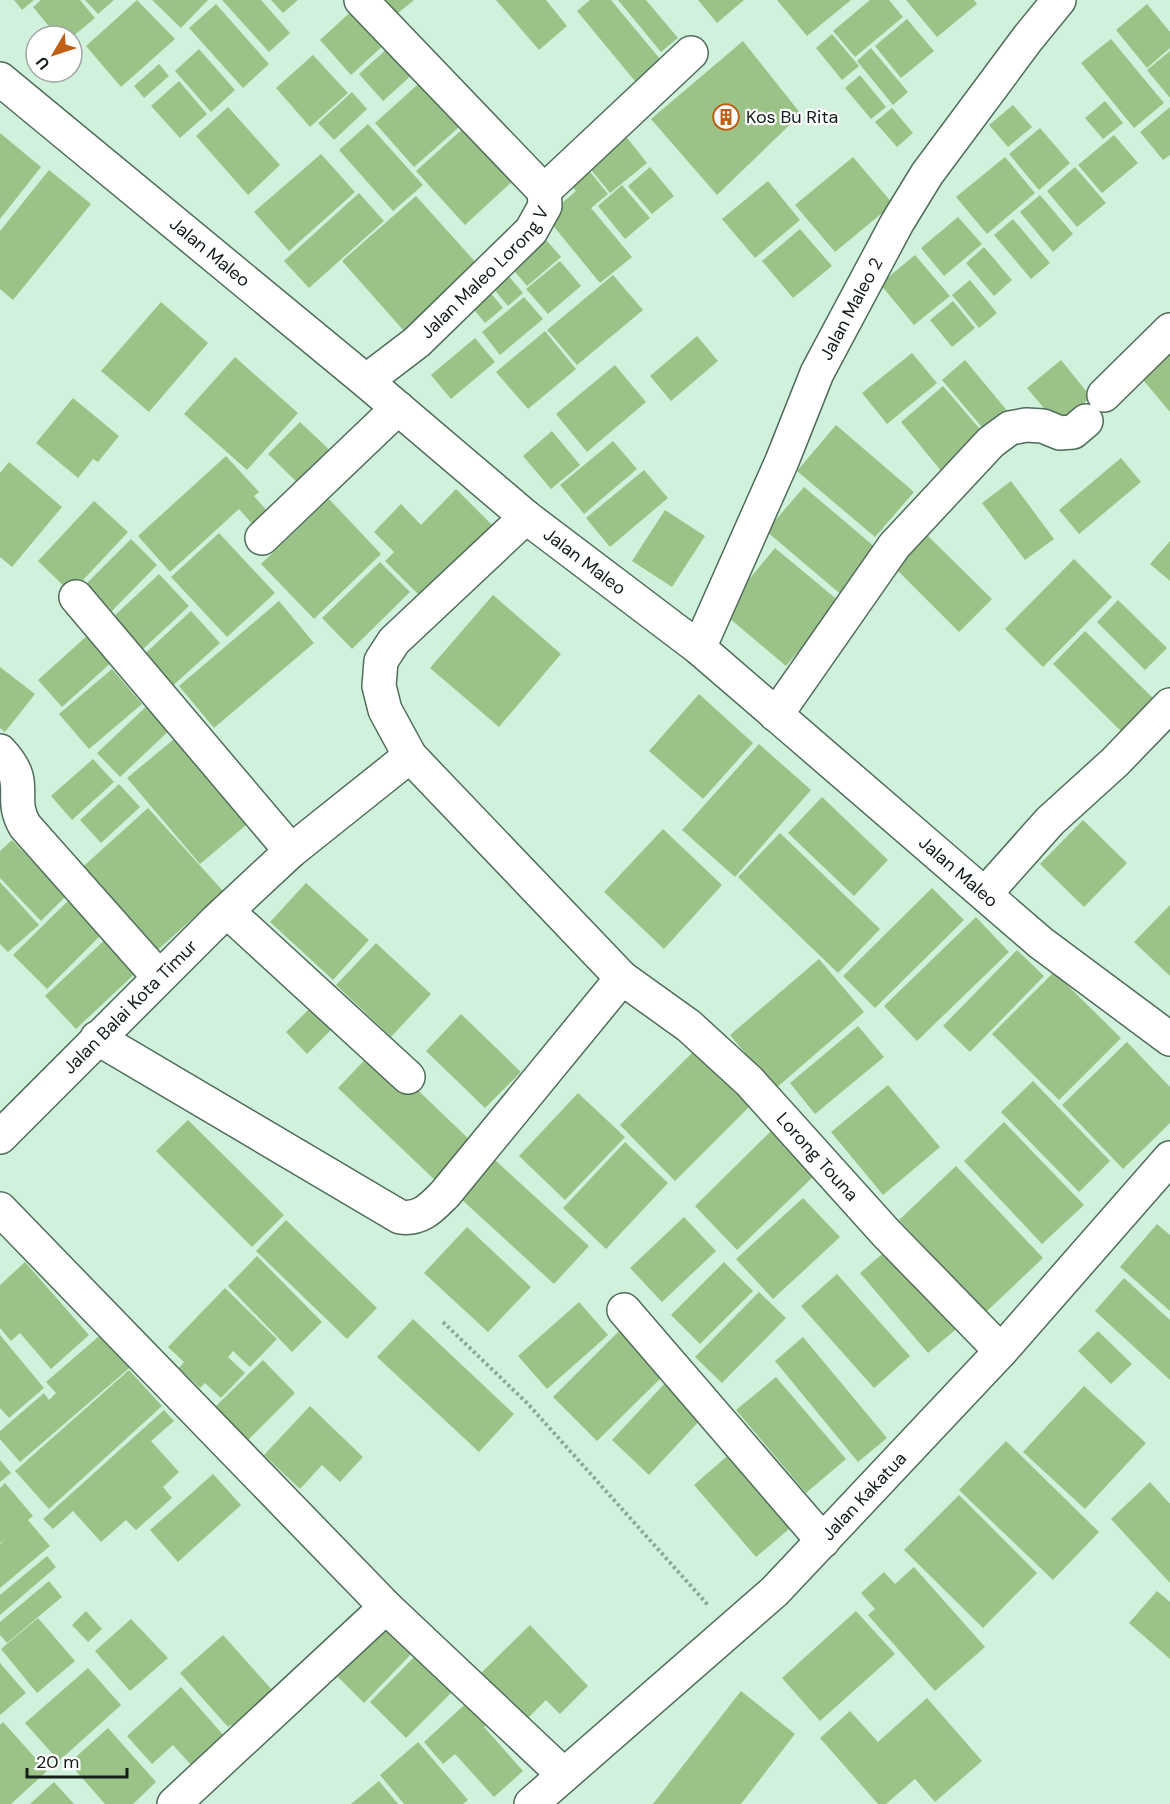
<svg xmlns="http://www.w3.org/2000/svg" width="1170" height="1804" viewBox="0 0 1170 1804" font-family="'DM Sans',sans-serif">
<rect width="100%" height="100%" fill="#d0f1db"/>
<path fill="#9cc387" d="M14,0H34L22,10Z
M41,0H80L95,18L72,37L57,36L33,7Z
M85,0H114L98,14Z
M137,0L175,39L121,87L86,46Z
M152,0H208L181,28Z
M222,0H261L290,33L269,52Z
M271,0H298L283,13Z
M378,0H414L392,18Z
M496,0H546L567,26L539,50Z
M590,0H611L665,65L639,86L577,11Z
M618,0H646L678,38L661,52Z
M698,0H744L717,23Z
M777,0H851L807,36Z
M870,0H889L903,17L855,57L833,31Z
M906,0H974L977,4L937,37Z
M216,4L269,64L243,88L189,28Z
M1147,4L1170,32V48L1147,68L1116,30Z
M355,8L386,43L351,75L320,40Z
M907,19L934,51L901,78L875,46Z
M832,34L859,66L842,80L816,48Z
M1111,39L1164,103L1134,128L1081,63Z
M743,41L801,114L717,195L651,119Z
M389,47L413,74L383,101L359,74Z
M871,48L908,92L893,105L857,61Z
M199,49L235,90L211,112L175,71Z
M1170,51V98L1147,70Z
M313,55L348,93L310,127L276,88Z
M159,64L169,76L144,98L134,86Z
M860,75L886,107L871,119L845,88Z
M426,77L466,121L414,167L375,123Z
M179,81L207,114L180,138L151,106Z
M352,92L367,109L334,140L318,123Z
M1105,101L1123,123L1103,139L1085,118Z
M1013,105L1032,127L1008,147L989,125Z
M228,107L280,165L248,195L196,136Z
M1170,107V155L1163,160L1140,132Z
M892,108L913,133L897,147L875,122Z
M368,124L423,185L393,211L339,150Z
M467,125L515,179L465,225L416,171Z
M1040,128L1070,163L1039,190L1009,154Z
M620,129L647,163L610,193L583,160Z
M0,133L41,167L0,219Z
M1114,135L1138,163L1102,193L1078,165Z
M321,154L355,192L289,251L254,212Z
M853,157L893,204L835,252L795,205Z
M1005,157L1035,193L987,234L956,197Z
M583,163L608,194L591,208L632,257L600,283L546,217L576,191L565,178Z
M650,167L674,196L652,214L628,186Z
M1075,167L1106,203L1077,227L1047,191Z
M49,170L91,204L13,300L0,289V231Z
M768,181L800,220L755,258L722,219Z
M622,185L650,218L625,239L598,206Z
M359,193L384,221L309,288L284,261Z
M1040,195L1073,234L1053,252L1020,212Z
M416,196L478,265L404,331L342,261Z
M958,217L982,244L944,276L921,248Z
M1013,219L1050,263L1031,279L994,235Z
M800,229L832,266L793,298L762,261Z
M540,233L561,257L527,286L506,261Z
M984,247L1012,280L994,296L966,263Z
M915,255L950,296L914,325L880,284Z
M560,261L581,286L548,314L526,289Z
M502,268L523,293L508,306L487,281Z
M613,275L643,310L577,365L547,330Z
M970,280L997,313L979,328L952,295Z
M485,286L503,308L485,323L467,301Z
M524,297L543,319L500,355L482,332Z
M953,301L975,328L952,347L930,320Z
M161,302L208,343L149,412L101,371Z
M545,331L576,369L528,409L496,372Z
M697,336L718,361L671,401L650,376Z
M475,338L495,362L451,399L431,375Z
M1170,349V412L1139,375Z
M912,353L937,383L887,424L862,393Z
M235,357L298,413L247,470L184,414Z
M965,360L1009,413L986,432L942,380Z
M1061,360L1091,397L1058,425L1027,388Z
M615,365L646,402L587,452L556,414Z
M943,386L985,435L942,472L901,422Z
M73,398L119,436L98,462L93,459L78,478L36,443Z
M300,422L335,455L303,488L268,454Z
M836,425L914,492L875,537L797,471Z
M552,431L580,465L551,489L523,456Z
M613,441L637,469L584,514L560,485Z
M226,456L259,492L254,496L268,512L254,526L239,509L170,572L138,536Z
M1121,458L1141,482L1079,534L1059,510Z
M9,462L62,507L12,567L0,557V473Z
M644,470L668,498L610,547L586,518Z
M1011,481L1054,539L1025,560L982,503Z
M804,487L882,553L844,597L766,531Z
M456,489L497,530L426,602L385,561L394,552L374,532L401,504L421,525Z
M329,499L381,554L314,619L261,564Z
M94,501L128,532L71,593L38,561Z
M665,510L705,536L672,587L632,561Z
M219,533L275,593L227,637L171,577Z
M927,535L992,599L959,632L895,568Z
M131,539L157,565L107,616L80,590Z
M1170,541V581L1150,564Z
M775,548L840,602L786,666L722,612Z
M1074,559L1112,597L1043,667L1005,629Z
M380,562L410,592L352,649L322,618Z
M159,574L189,606L141,651L111,619Z
M493,595L561,654L499,727L430,668Z
M1118,600L1167,648L1145,670L1097,622Z
M279,601L314,643L214,728L179,686Z
M191,611L220,643L167,691L138,660Z
M1085,631L1161,706L1129,739L1053,664Z
M89,634L113,661L62,707L38,680Z
M0,667L35,694L5,732L0,728Z
M112,669L142,704L89,749L59,714Z
M699,694L753,743L703,799L649,751Z
M152,701L175,725L120,777L97,753Z
M179,735L252,820L200,864L127,778Z
M759,744L811,790L735,877L682,830Z
M93,759L114,782L72,820L51,796Z
M119,784L140,807L101,843L80,820Z
M822,797L888,860L854,896L788,833Z
M148,808L223,891L151,956L76,873Z
M1083,820L1127,863L1084,907L1040,864Z
M663,829L722,885L664,949L604,892Z
M780,833L880,929L838,973L738,877Z
M12,840L66,896L41,921L0,878V851Z
M0,882L39,925L8,952L0,944Z
M306,883L369,940L333,980L270,922Z
M932,888L964,920L875,1008L843,976Z
M73,896L106,930L47,989L13,955Z
M1170,905V976L1134,942Z
M976,917L1009,952L917,1041L884,1006Z
M111,934L142,967L76,1029L45,996Z
M376,943L431,994L391,1037L336,985Z
M1017,950L1044,976L970,1052L943,1026Z
M819,959L864,1012L775,1089L730,1035Z
M1054,972L1121,1038L1059,1100L992,1034Z
M322,996L344,1017L307,1054L286,1032Z
M461,1014L521,1072L485,1108L426,1051Z
M858,1026L884,1057L815,1114L790,1083Z
M1127,1042L1170,1087V1123L1123,1169L1062,1105Z
M375,1049L474,1144L438,1183L338,1088Z
M695,1050L750,1106L675,1181L620,1125Z
M1033,1081L1110,1161L1079,1192L1001,1112Z
M888,1085L940,1147L883,1195L831,1132Z
M578,1093L625,1137L565,1200L519,1156Z
M188,1120L284,1215L252,1247L156,1151Z
M1004,1122L1084,1205L1042,1244L964,1161Z
M771,1131L814,1176L737,1250L695,1206Z
M625,1142L668,1183L606,1249L563,1208Z
M495,1160L589,1246L554,1284L460,1198Z
M956,1166L1043,1258L986,1312L899,1220Z
M803,1198L840,1237L773,1299L736,1259Z
M684,1217L716,1251L662,1302L630,1268Z
M286,1220L377,1308L347,1339L256,1251Z
M1157,1224L1170,1235V1311L1120,1267Z
M467,1227L531,1287L488,1332L424,1273Z
M894,1244L961,1325L928,1353L860,1273Z
M257,1256L322,1322L292,1352L228,1286Z
M25,1262L89,1335L51,1369L20,1333L11,1341L0,1328V1285Z
M724,1262L753,1291L700,1344L671,1315Z
M837,1274L910,1356L874,1388L801,1306Z
M1124,1278L1170,1320V1380L1095,1311Z
M225,1288L277,1339L250,1367L233,1351L228,1357L245,1373L221,1398L205,1383L200,1388L179,1368L184,1362L168,1347Z
M759,1292L786,1318L722,1383L695,1357Z
M579,1302L608,1335L547,1389L518,1356Z
M413,1319L514,1414L479,1452L377,1357Z
M620,1330L664,1375L597,1441L553,1397Z
M105,1331L134,1364L20,1462L0,1439V1431L44,1393L49,1400L56,1393L46,1382Z
M1098,1331L1132,1364L1111,1384L1078,1351Z
M0,1335L44,1388L9,1418L0,1408Z
M803,1337L887,1438L858,1462L775,1361Z
M263,1360L295,1393L241,1447L213,1409Z
M129,1370L162,1406L49,1509L15,1471Z
M776,1377L846,1459L806,1493L736,1410Z
M666,1382L703,1417L649,1475L612,1440Z
M1084,1386L1146,1443L1085,1509L1023,1452Z
M310,1406L363,1457L340,1482L322,1465L300,1489L264,1455Z
M164,1410L174,1421L151,1441L179,1472L163,1487L172,1498L136,1530L126,1520L101,1542L73,1511L53,1529L43,1519Z
M1006,1441L1099,1532L1053,1580L959,1490Z
M733,1451L795,1524L756,1557L694,1485Z
M0,1460L11,1473L0,1482Z
M213,1474L241,1505L178,1562L150,1530Z
M1150,1482L1170,1504V1583L1111,1519Z
M5,1483L33,1516L28,1520L50,1546L0,1588V1544L5,1540L0,1543V1488Z
M959,1495L1037,1573L983,1628L904,1550Z
M47,1556L56,1567L0,1615V1595Z
M914,1567L985,1647L935,1691L868,1615L875,1609L861,1593L884,1572L895,1584Z
M49,1581L62,1597L7,1643L0,1635V1622Z
M1157,1591L1170,1602V1659L1129,1623Z
M86,1611L102,1629L88,1642L72,1625Z
M856,1611L895,1654L820,1721L782,1678Z
M38,1618L75,1661L37,1693L1,1649Z
M131,1619L168,1658L130,1691L95,1651Z
M385,1622L415,1650L364,1703L335,1674Z
M530,1625L588,1686L560,1714L546,1700L526,1720L481,1673Z
M223,1635L280,1699L235,1729L231,1725L228,1727L180,1673Z
M418,1653L455,1689L406,1738L370,1702Z
M0,1663L26,1693L0,1715Z
M88,1668L121,1705L59,1761L25,1723Z
M181,1687L232,1745L192,1766L173,1745L152,1764L127,1736Z
M741,1691L795,1734L741,1804H653Z
M474,1696L494,1718L484,1727L523,1771L494,1797L455,1754L443,1764L424,1742Z
M927,1698L982,1761L935,1802L915,1779L886,1804H878L820,1738L850,1711L878,1742Z
M3,1722L47,1771L11,1804H0V1725Z
M108,1728L156,1782L133,1804H105L69,1763Z
M418,1742L468,1800L463,1804H404L380,1775Z
M379,1781L398,1804H351Z
M54,1782L74,1804H30Z"/>
<g fill="none" stroke-linecap="round" stroke-linejoin="round">
<g stroke="#506d5a" stroke-width="36">
<g id="minor">
<path d="M361,0L544,191"/>
<path id="s1" d="M0,79L366,381L526,517L699,648L1041,943L1170,1039"/>
<path id="s2" d="M366,381L417,342L531,231L545,206L544,191L691,53"/>
<path d="M1104,395L1170,330"/>
<path id="s3" d="M526,517L394,641L381,661L379,686L385,710L410,756L622,978L689,1026L749,1081L886,1233L1001,1351"/>
<path d="M262,538L398,408"/>
<path d="M76,597L291,851"/>
<path id="s4" d="M699,648L782,461L817,373L897,223L927,174L1028,38L1059,0"/>
<path d="M776,715L894,546L991,442L1010,428L1026,425L1043,426L1060,433L1073,432L1086,421"/>
<path d="M0,751C32,785 7,795 25,826L159,977"/>
<path d="M985,894L1050,821L1115,762L1170,705"/>
<path d="M227,911L408,1077"/>
<path d="M97,1038L400,1217C421,1220 431,1208 445,1194L622,978"/>
<path id="s5" d="M0,1137L217,920L291,851L410,756"/>
<path d="M0,1209L386,1607L174,1804"/>
<path d="M624,1310L823,1541"/>
<path d="M386,1607L564,1775"/>
<path id="s6" d="M531,1804L775,1591L1001,1351L1170,1158"/>
</g>
</g>
<path stroke="#8ea897" stroke-width="4" stroke-dasharray="3 3" stroke-linecap="butt" d="M443,1322L528,1404L708,1605"/>
<use href="#minor" stroke="#fff" stroke-width="33"/>
</g>
<defs>
<g id="building-ring" transform="scale(1.35)"><circle r="9.5" fill="#fff" stroke="#be6015" stroke-width="1.5"/><path d="M-4-6H4V6H1V3H-1V6H-4ZM-2.5-4.3h1.7v1.8h-1.7ZM.8-4.3h1.7v1.8H.8ZM-2.5-1h1.7V.8h-1.7ZM.8-1h1.7V.8H.8Z" fill="#be6015"/></g>
</defs>
<g fill-rule="evenodd">
<use href="#building-ring" x="726" y="117"/>
</g>
<g text-anchor="middle" stroke-width="4.5" stroke-linejoin="round" paint-order="stroke">
<g font-size="18" fill="#131f18" stroke="#fff" text-anchor="start">
<text x="746" y="123">Kos Bu Rita</text>
</g>
<g font-size="18" fill="#131f18" stroke="#fff">
<text dy="6" stroke="none"><textPath href="#s1" startOffset="272">Jalan Maleo</textPath></text>
<text dy="6" stroke="none"><textPath href="#s2" startOffset="162">Jalan Maleo Lorong V</textPath></text>
<text dy="6" stroke="none"><textPath href="#s4" startOffset="372">Jalan Maleo 2</textPath></text>
<text dy="6" stroke="none"><textPath href="#s1" startOffset="758">Jalan Maleo</textPath></text>
<text dy="6" stroke="none"><textPath href="#s1" startOffset="1244">Jalan Maleo</textPath></text>
<text dy="6" stroke="none"><textPath href="#s5" startOffset="184">Jalan Balai Kota Timur</textPath></text>
<text dy="6" stroke="none"><textPath href="#s3" startOffset="880">Lorong Touna</textPath></text>
<text dy="6" stroke="none"><textPath href="#s6" startOffset="454">Jalan Kakatua</textPath></text>
</g>
</g>
<g transform="translate(54 54) rotate(231)"><circle r="28" fill="#ffffff" stroke="#a1a5a3" stroke-width="1.5"/>
<path d="M0-4.5L10 22L0 15L-10 22Z" fill="#be6015"/>
<text y="-9" font-size="16" font-weight="bold" text-anchor="middle" fill="#131f18">U</text>
</g>
<path d="M27 1768v9h100v-9" fill="none" stroke="#131f18" stroke-width="3"/>
<text x="36" y="1768" font-size="18" fill="#131f18" stroke="#ffffff" stroke-width="4.5" paint-order="stroke">20 m</text>
</svg>
